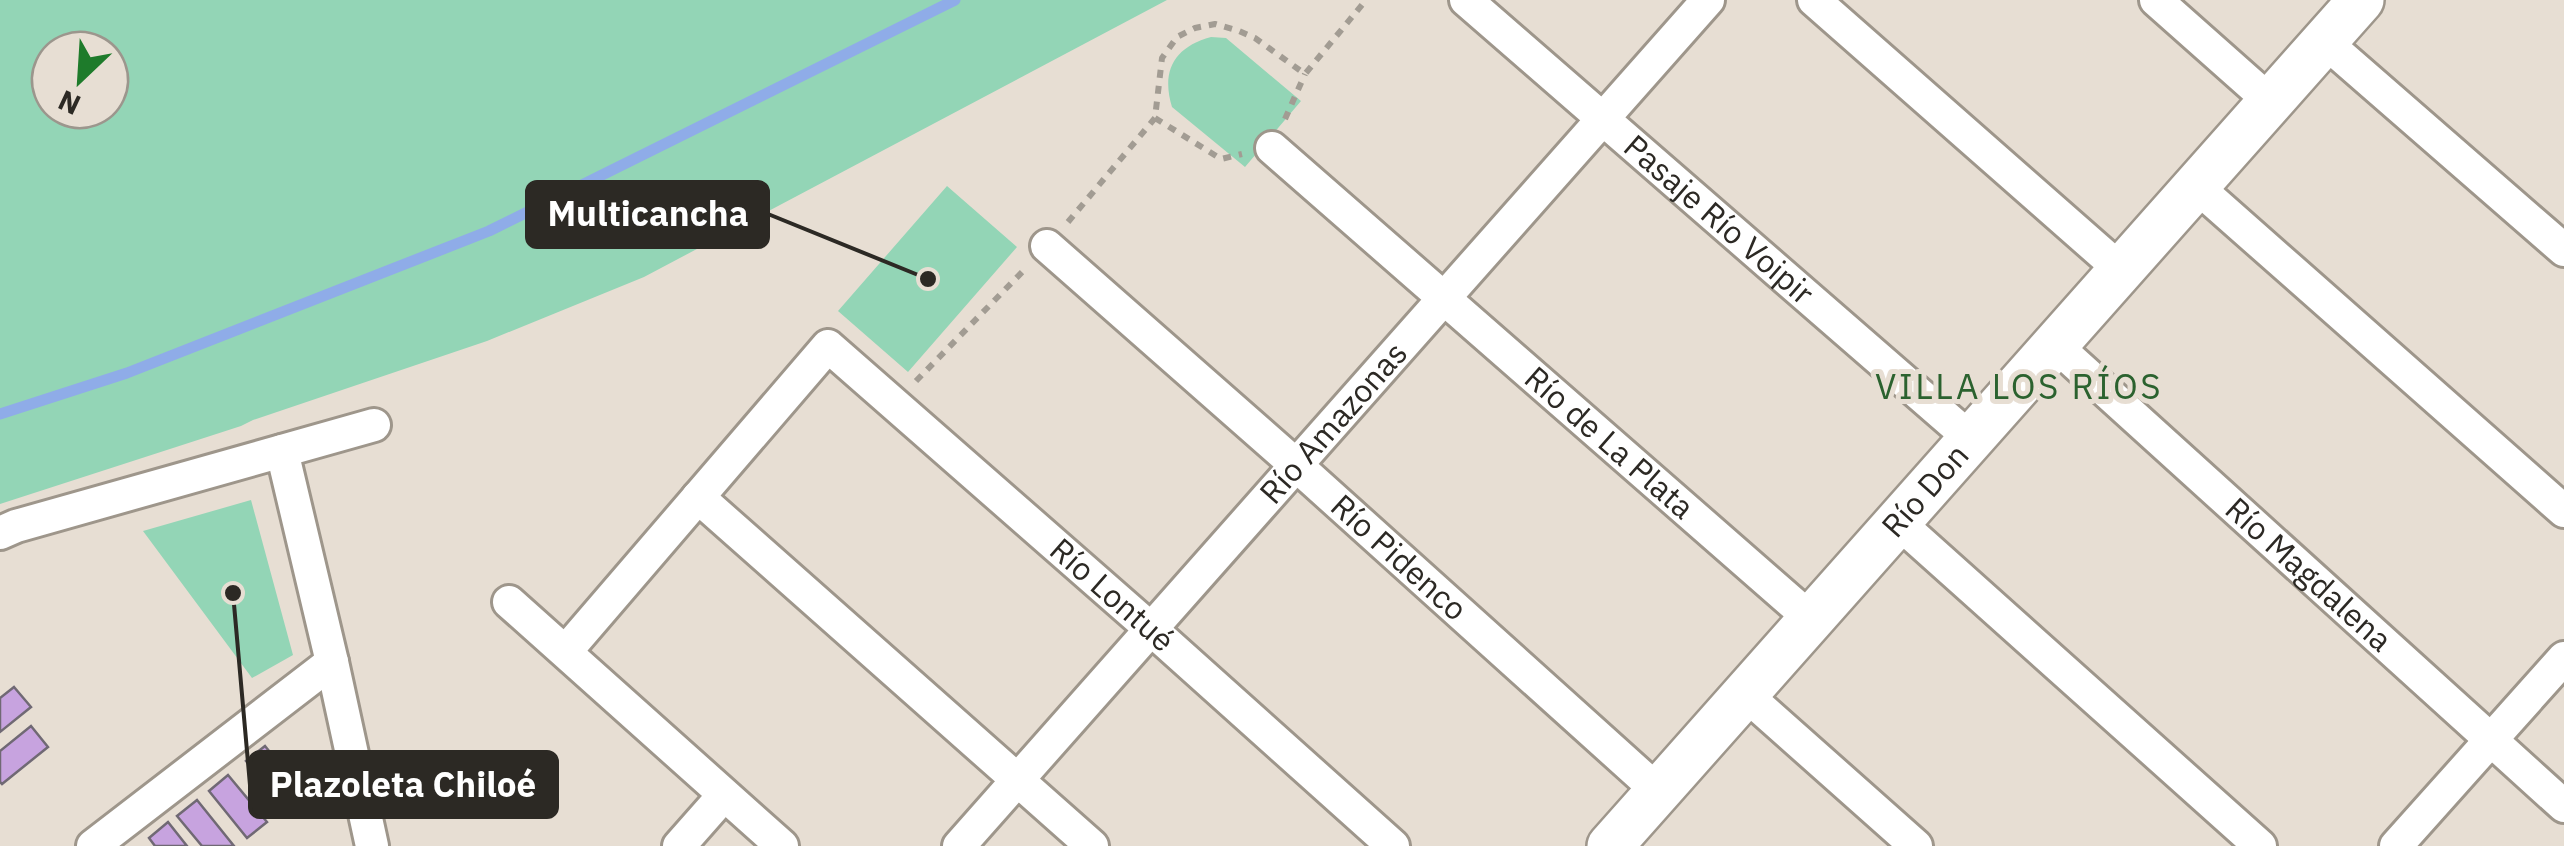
<svg xmlns="http://www.w3.org/2000/svg" width="2564" height="846" viewBox="0 0 2564 846" font-family="'IBM Plex Sans',sans-serif">
<rect width="100%" height="100%" fill="#e7ded3"/>
<path fill="#93d5b6" fill-rule="evenodd" d="M0,0H1167L644,277L487,341L253,420L241,426L0,504ZM50,50H110V110H50Z
M1211,37L1226,38L1301,101L1245,167L1172,107C1161,71 1174,47 1211,37Z
M947,186L1017,247L908,372L838,311Z
M251,500L293,655L252,678L143,531Z"/>
<g fill="none" stroke-linecap="round" stroke-linejoin="round">
<path stroke="#8face8" stroke-width="11" d="M0,414L127,373L489,231L955,0"/>
</g>
<path fill="#c7a3df" stroke="#706974" stroke-width="2.5" d="M14,687L31,707L0,732V698Z
M31,726L48,747L2,784L0,782V751Z
M265,746L303,793L284,808L246,761Z
M228,775L267,822L247,838L209,791Z
M197,800L234,846H202L177,816Z
M168,822L187,846H155L149,838Z"/>
<g fill="none" stroke-linecap="round" stroke-linejoin="round">
<g stroke="#9e968b" stroke-width="38">
<g id="street">
<path id="s1" d="M1466,0L1971,439"/>
<path d="M1814,0L2121,270"/>
<path d="M2156,0L2271,102"/>
<path d="M2324,41L2564,250"/>
<path id="s2" d="M1272,148L1811,619"/>
<path d="M2196,186L2564,511"/>
<path id="s3" d="M1047,246L1296,465L1658,791"/>
<path id="s4" d="M2055,345L2564,806"/>
<path d="M282,451L332,662L372,846"/>
<path d="M698,497L1092,846"/>
<path d="M1898,522L2260,846"/>
<path d="M0,533L16,526L374,425"/>
<path d="M509,602L782,846"/>
<path id="s5" d="M566,651L828,346L1151,629L1393,846"/>
<path d="M1745,694L1916,846"/>
<path d="M93,846L332,662"/>
<path d="M679,846L724,795"/>
<path id="s6" d="M959,846L1708,0"/>
<path d="M2396,846L2564,658"/>
</g>
</g>
<g stroke="#9e968b" stroke-width="50">
<g id="secondary">
<path id="s7" d="M1610,846L2361,0"/>
</g>
</g>
<path stroke="#a29c93" stroke-width="6" stroke-dasharray="8 8" stroke-linecap="butt" d="M1155,118L1221,159L1242,154
M1285,119L1305,74
M1068,222L1155,118L1162,58L1177,37L1195,28L1215,24L1239,31L1255,38L1305,74L1366,0
M916,381L1026,268"/>
<use href="#street" stroke="#fff" stroke-width="32"/>
<use href="#secondary" stroke="#fff" stroke-width="45"/>
</g>
<g text-anchor="middle" stroke-width="10" stroke-linejoin="round" paint-order="stroke">
<g font-size="32" fill="#2c2924" stroke="#e7ded3">
<text dy="11" stroke="none"><textPath href="#s1" startOffset="335">Pasaje Río Voipir</textPath></text>
<text dy="11" stroke="none"><textPath href="#s6" startOffset="565">Río Amazonas</textPath></text>
<text dy="11" stroke="none"><textPath href="#s2" startOffset="448">Río de La Plata</textPath></text>
<text dy="11" stroke="none"><textPath href="#s7" startOffset="475">Río Don</textPath></text>
<text dy="11" stroke="none"><textPath href="#s3" startOffset="470">Río Pidenco</textPath></text>
<text dy="11" stroke="none"><textPath href="#s4" startOffset="342">Río Magdalena</textPath></text>
<text dy="11" stroke="none"><textPath href="#s5" startOffset="780">Río Lontué</textPath></text>
</g>
<g font-size="35" letter-spacing="2.5" fill="#2b622f" stroke="#e7ded3">
<text x="2019" y="399">VILLA LOS RÍOS</text>
</g>
</g>
<path fill="none" stroke="#2c2924" stroke-width="4" d="M928 279L768 214M233 593L250 785"/>
<g fill="#2c2924" stroke="#e7ded3" stroke-width="4">
<circle cx="928" cy="279" r="10"/>
<circle cx="233" cy="593" r="10"/>
</g>
<g fill="#2c2924" stroke="#2c2924" stroke-width="4">
<rect x="527" y="182" width="241" height="65" rx="10"/>
<rect x="250" y="752" width="307" height="65" rx="10"/>
</g>
<g font-size="35" text-anchor="middle" font-weight="bold" fill="#fff">
<text x="648" y="226">Multicancha</text>
<text x="403" y="797">Plazoleta Chiloé</text>
</g>
<g transform="translate(80 80) rotate(205)"><circle r="48" fill="#e7ded3" stroke="#9c968d" stroke-width="2.5"/>
<path d="M0-8L18 38L0 25L-18 38Z" fill="#1e7b2b"/>
<text y="-15" font-size="28" font-weight="bold" text-anchor="middle" fill="#2c2924">N</text>
</g>
</svg>
